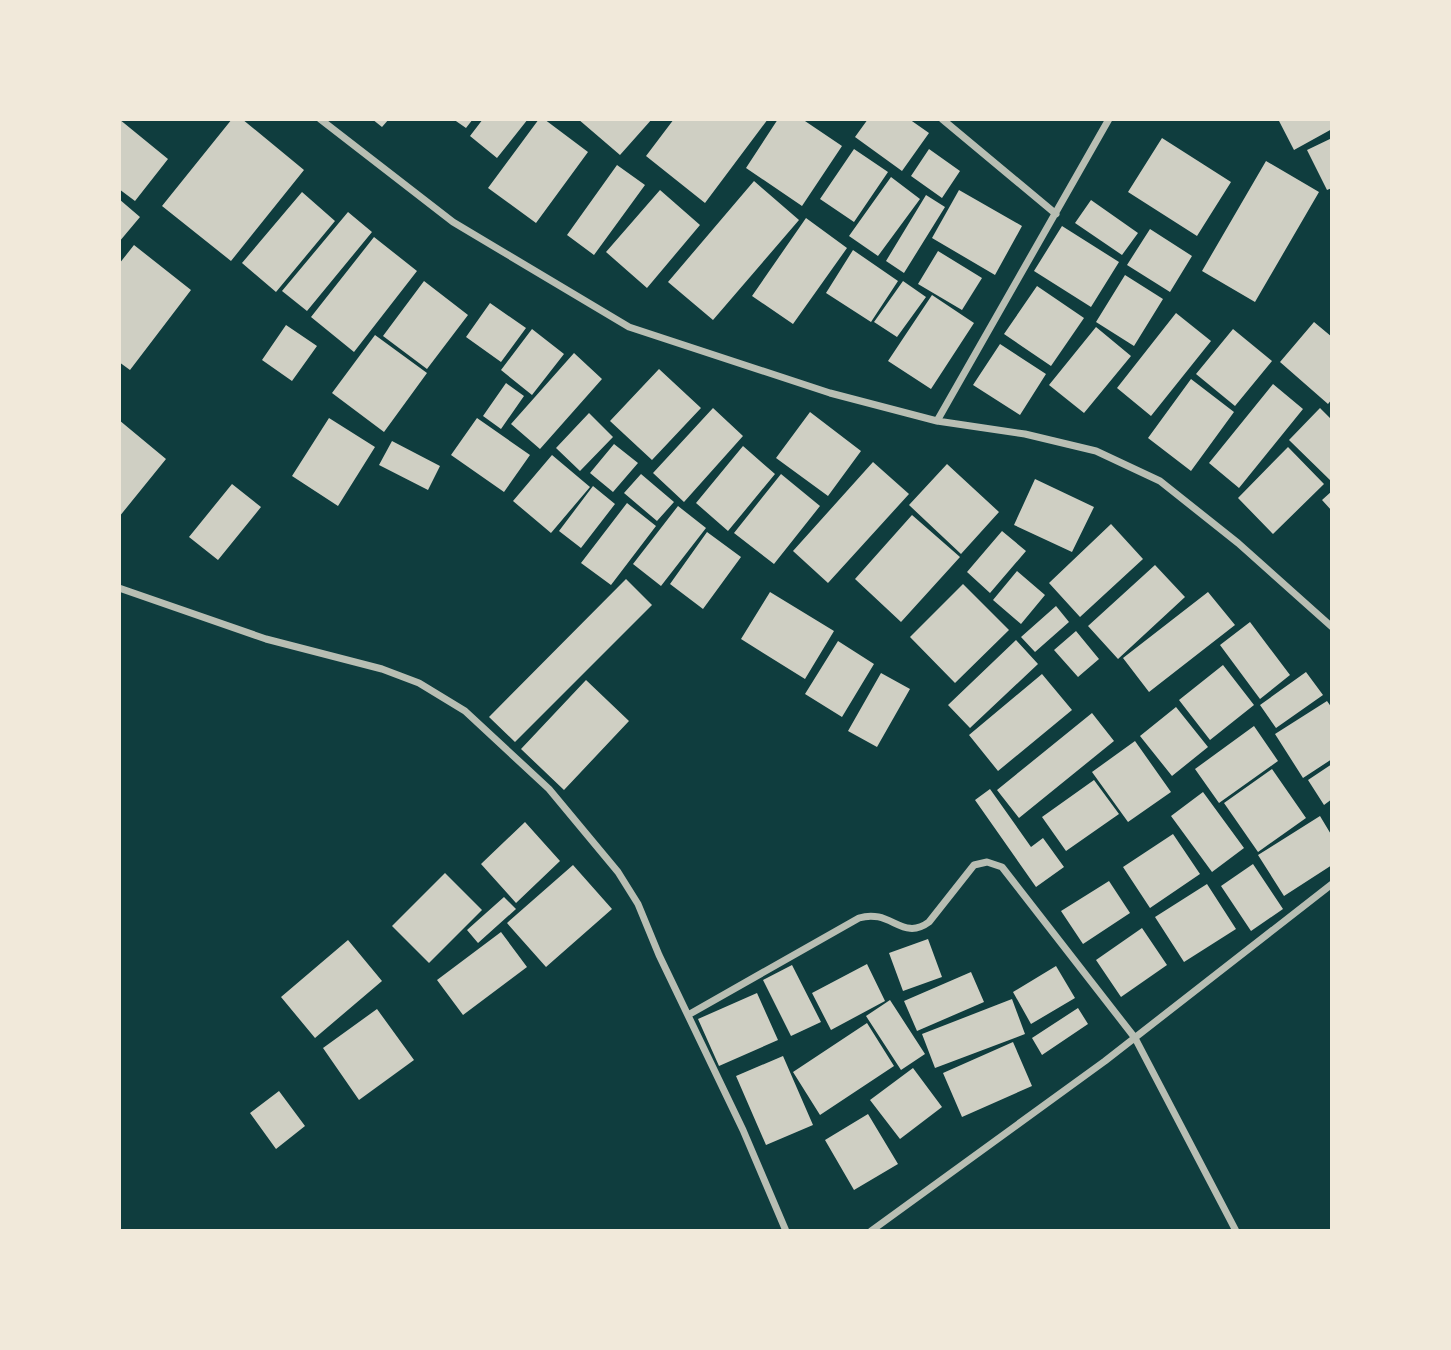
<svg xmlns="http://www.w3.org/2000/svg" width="1451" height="1350" viewBox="0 0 1451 1350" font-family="'Source Sans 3',sans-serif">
<rect width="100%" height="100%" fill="#0f3d3e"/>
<path fill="#cfcfc3" d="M119,119L168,159L135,201L119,189Z
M232,119H242L304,170L231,261L162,206Z
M372,119H389L382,127Z
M453,119H473L466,128Z
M483,119H528L497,158L470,136Z
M539,119H544L588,152L536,223L488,188Z
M578,119H652L620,155Z
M674,119H768L705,203L646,156Z
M778,119H802L842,146L802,206L746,168Z
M868,119H909L929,133L902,171L855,137Z
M1278,119H1332V129L1294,150Z
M1162,138L1231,182L1197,236L1128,192Z
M1332,138V188L1327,190L1307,150Z
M854,149L888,172L854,222L820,199Z
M929,149L960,171L942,198L911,176Z
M1266,161L1319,192L1255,302L1202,271Z
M617,165L645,185L594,255L567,235Z
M891,177L920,199L878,256L849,236Z
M754,181L799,220L713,320L668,282Z
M660,190L700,225L647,288L606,252Z
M959,190L1022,226L995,275L932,238Z
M302,192L335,221L276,292L242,263Z
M926,195L945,207L904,273L886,261Z
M119,199L140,217L119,242Z
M1091,200L1138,233L1122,255L1075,223Z
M348,212L372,232L307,311L282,291Z
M806,218L847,248L793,324L752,296Z
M1062,226L1119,262L1091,307L1034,271Z
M1150,229L1192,256L1170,292L1127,265Z
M374,237L417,271L354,352L311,317Z
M134,245L191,290L130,370L119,362V264Z
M853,250L898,281L871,322L826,293Z
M938,251L982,278L962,310L918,284Z
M1125,275L1163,299L1134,346L1096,322Z
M424,281L468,315L427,369L383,336Z
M903,281L926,297L897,337L874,322Z
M1037,286L1084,318L1051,366L1004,334Z
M932,295L974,323L931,389L888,361Z
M490,303L526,328L501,362L466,337Z
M1176,313L1211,341L1151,416L1117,388Z
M1314,322L1332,337V399L1328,404L1280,362Z
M286,325L317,346L292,381L262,360Z
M1096,327L1131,356L1084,413L1049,385Z
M532,329L564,354L532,395L501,370Z
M1233,329L1272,361L1235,406L1196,374Z
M375,335L427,373L384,432L332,393Z
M1000,344L1046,374L1020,415L973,385Z
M574,353L602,379L540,449L511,424Z
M659,369L701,408L652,460L610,421Z
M1191,379L1234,412L1191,471L1148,438Z
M506,383L524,396L501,429L483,416Z
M1273,384L1303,409L1239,488L1209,463Z
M713,408L743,436L684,502L653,473Z
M1320,408L1332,420V482L1289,440Z
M810,412L861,451L828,496L776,458Z
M589,413L613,437L580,471L556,448Z
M329,418L375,447L338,506L292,476Z
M477,418L530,455L504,492L451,455Z
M119,420L166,459L119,517Z
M392,441L440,466L428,490L379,465Z
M614,444L638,463L613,492L590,473Z
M743,446L775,474L728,531L696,503Z
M1288,447L1324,484L1273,534L1238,498Z
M552,455L590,487L551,533L513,501Z
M873,462L909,494L828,583L793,551Z
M947,464L999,512L961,554L909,505Z
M641,474L674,502L657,521L624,493Z
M781,474L820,506L774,564L734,533Z
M1035,479L1094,507L1072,552L1014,525Z
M232,484L261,507L218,560L189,537Z
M593,486L615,504L581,548L559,531Z
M1332,491V511L1322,500Z
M627,503L656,526L611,585L581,563Z
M678,506L706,528L661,586L633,564Z
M912,515L960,557L901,622L855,579Z
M1111,524L1143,559L1080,617L1049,583Z
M1002,531L1026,551L990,593L967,572Z
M707,532L741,557L703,609L670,584Z
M1155,565L1185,597L1118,659L1088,626Z
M1017,571L1045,595L1021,624L993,600Z
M626,579L652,605L515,742L489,717Z
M963,584L1009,630L955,683L910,637Z
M770,592L834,631L805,679L741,639Z
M1208,592L1235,625L1149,692L1123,658Z
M1056,606L1069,622L1035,652L1021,637Z
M1250,622L1290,675L1260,699L1220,645Z
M1076,631L1099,659L1078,677L1054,650Z
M1016,640L1038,664L970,728L948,705Z
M838,641L874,664L842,717L805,694Z
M1223,665L1254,705L1210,740L1179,700Z
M1306,672L1323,695L1276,728L1260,705Z
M881,673L910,689L877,747L848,731Z
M1042,674L1072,710L998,771L969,735Z
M586,680L629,721L564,790L521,749Z
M1327,701L1332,708V759L1303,778L1275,734Z
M1176,707L1208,747L1172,776L1140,736Z
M1092,713L1114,741L1019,818L997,790Z
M1254,726L1278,761L1219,803L1195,769Z
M1135,741L1171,792L1128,822L1092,772Z
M1332,764V799L1324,805L1308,780Z
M1272,769L1306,818L1258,852L1224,803Z
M1094,780L1119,814L1066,851L1042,817Z
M990,789L1031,847L1043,838L1064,867L1036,887L975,800Z
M1203,792L1244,848L1212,872L1171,816Z
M1320,816L1332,836V865L1284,896L1258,855Z
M525,822L560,861L516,903L481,864Z
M1173,834L1200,874L1150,908L1123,867Z
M1253,864L1283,909L1251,931L1221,886Z
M573,865L612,909L546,967L507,923Z
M445,873L482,910L429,963L392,926Z
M1109,881L1130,913L1083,944L1061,911Z
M1207,884L1236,929L1184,962L1155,917Z
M504,897L516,909L478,943L467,930Z
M1142,928L1167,965L1121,997L1096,960Z
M501,932L527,967L463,1015L437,980Z
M928,939L942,977L903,991L889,953Z
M348,940L382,981L315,1038L281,997Z
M867,964L885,1001L831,1030L812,993Z
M792,965L821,1022L791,1036L763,980Z
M1056,966L1075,998L1031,1024L1013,992Z
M971,972L984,1002L917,1031L904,1001Z
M757,993L778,1040L719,1066L698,1019Z
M1012,999L1025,1034L935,1068L922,1034Z
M890,1000L925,1054L901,1070L866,1016Z
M1078,1008L1088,1024L1042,1055L1032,1038Z
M377,1009L414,1060L359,1100L323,1048Z
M867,1023L894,1066L820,1115L793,1072Z
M1013,1042L1032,1086L962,1117L943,1073Z
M783,1056L813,1125L766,1145L736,1076Z
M913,1068L942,1107L900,1139L870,1100Z
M279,1091L305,1126L276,1149L250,1113Z
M868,1114L898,1164L854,1190L825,1140Z"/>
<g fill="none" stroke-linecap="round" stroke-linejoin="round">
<path stroke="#b8beb3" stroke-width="7" d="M320,119L453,222L629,327L830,393L937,421L1025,434L1096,451L1160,481L1238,543L1332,627
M942,119L1056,214
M937,421L1109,119
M119,588L266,639L382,669L419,683L465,711L549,789L618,872L638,904L659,955L743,1130L786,1231
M688,1015L859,918C891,908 902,942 929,922L974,865L987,862L1002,867L1135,1038L1236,1231
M871,1231L1105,1061L1332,884"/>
</g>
<rect width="1451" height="1350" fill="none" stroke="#f1e9da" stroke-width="242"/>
</svg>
